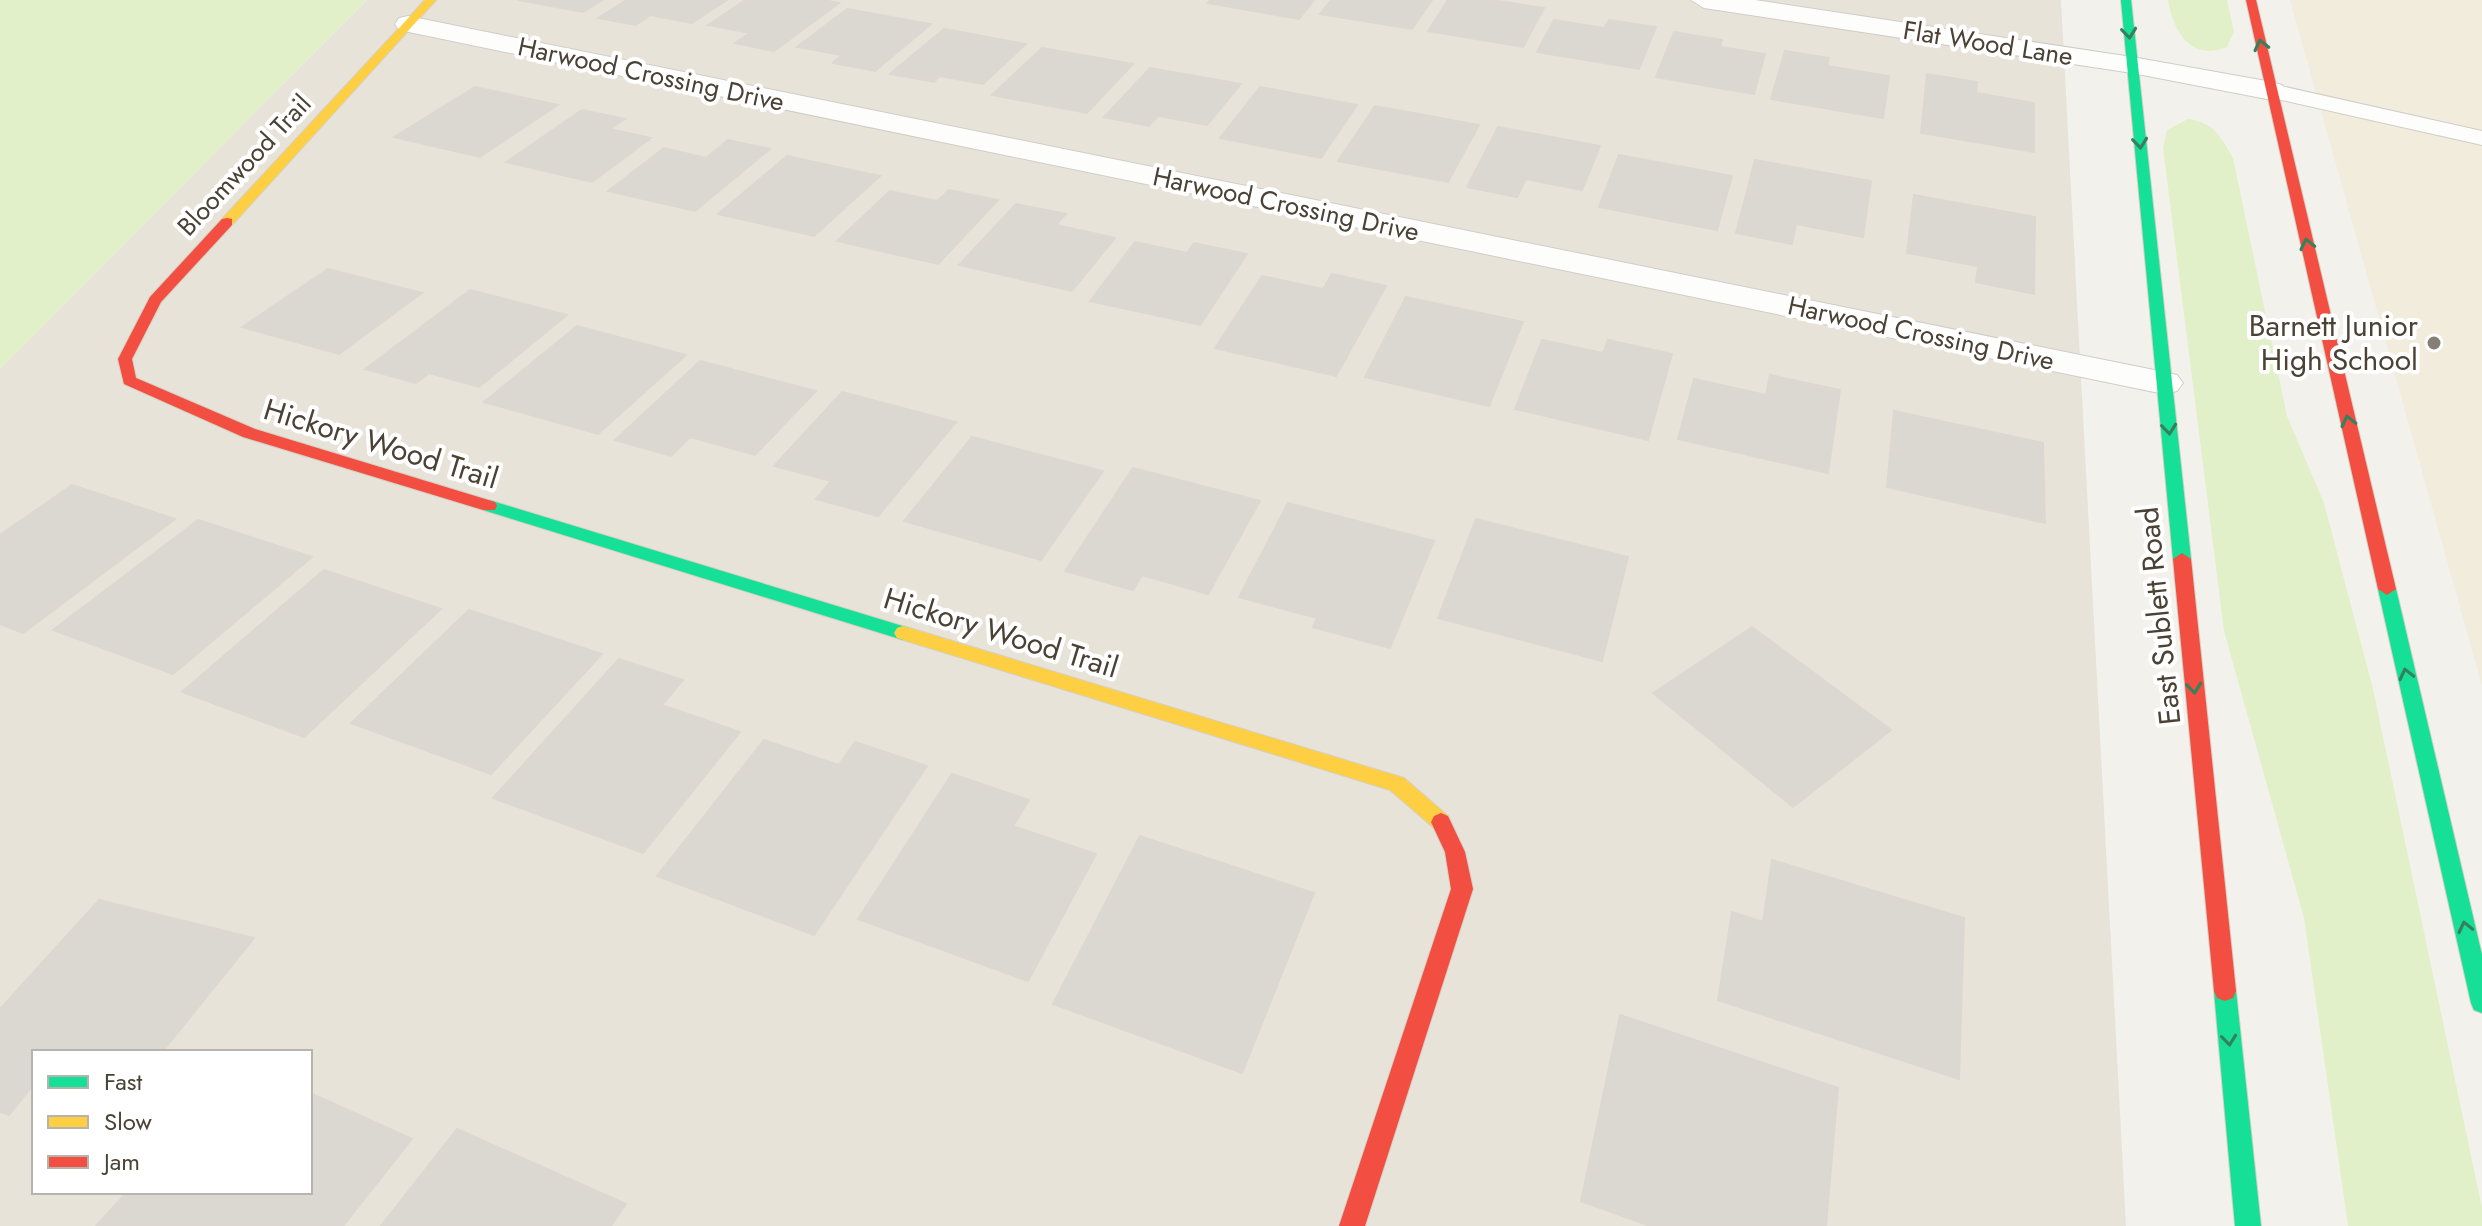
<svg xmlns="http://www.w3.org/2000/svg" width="2482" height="1226" viewBox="0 0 2482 1226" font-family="Jost,sans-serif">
<rect width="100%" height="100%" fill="#f3f1ec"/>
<path fill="#e8e3d9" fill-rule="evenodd" d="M367,0H2061L2126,1226H0V369ZM34,1052H310V1192H34Z"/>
<path fill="#f2ecdd" d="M2290,0H2482V686Z"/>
<path fill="#e2f0c9" d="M0,0H367L0,369Z
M2168,0H2227L2234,32L2227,47C2191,62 2173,31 2168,0Z
M2188,119C2214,122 2221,137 2233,158L2287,416L2324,503L2373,689L2482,1208V1226H2348L2304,918L2224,631L2163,148L2167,130Z"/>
<path fill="#dbd8d2" stroke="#dcd8d1" stroke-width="2" d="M518,0H603L583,12Z
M627,0H727L692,23L650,15L636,25L598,18Z
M745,0H824L839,3L774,51L735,43L750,33L708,25Z
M1211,0H1314L1299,19L1208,3Z
M1331,0H1432L1412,29L1320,14Z
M1448,0H1492L1544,8L1523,47L1428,31Z
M847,9L931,24L875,71L833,63L842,55L797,47Z
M1554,20L1604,28L1609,20L1656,27L1639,69L1537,52Z
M944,29L1026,44L983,84L940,76L934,82L890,74Z
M1674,32L1722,40L1720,47L1765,54L1754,94L1656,77Z
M1042,48L1133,64L1087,113L992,95Z
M1785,51L1829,58L1827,66L1889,76L1883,118L1771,99Z
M1150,68L1241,84L1207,125L1158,116L1149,126L1104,117Z
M1927,74L1977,82L1976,93L2034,103V152L1921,133Z
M475,87L558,105L480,157L394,137Z
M1260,87L1357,105L1321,158L1220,138Z
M1375,106L1479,125L1448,182L1338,161Z
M582,110L625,119L610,129L651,138L592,182L506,162Z
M1498,127L1600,146L1582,190L1526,179L1517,197L1467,187Z
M728,140L770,149L695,211L608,191L664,148L706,158Z
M1619,155L1732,176L1717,230L1599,207Z
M787,156L880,176L814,236L718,214Z
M1755,160L1871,181L1863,237L1796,224L1792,244L1736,233Z
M949,190L998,200L938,264L837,241L890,191L937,201Z
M1914,195L2035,217L2034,294L1976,282L1978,266L1907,253Z
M1016,204L1066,214L1056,225L1115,238L1072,291L959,265Z
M1135,242L1187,253L1194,243L1247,254L1200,325L1090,301Z
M328,269L422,293L339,354L242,327Z
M1332,274L1386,286L1336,376L1215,348L1262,276L1323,289Z
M470,290L567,315L479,387L429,373L416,383L365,369Z
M1406,297L1523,322L1489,406L1365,377Z
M577,326L686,355L598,434L484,402Z
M1542,340L1603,353L1608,340L1672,354L1648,440L1515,409Z
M700,361L816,391L755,455L690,437L671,456L615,440Z
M1770,375L1840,390L1828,473L1678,439L1694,379L1766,395Z
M842,392L956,422L878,516L816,499L831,481L774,466Z
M1894,411L2043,443L2045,523L1887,487Z
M972,437L1103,471L1041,560L904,521Z
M1133,468L1260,501L1208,594L1142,575L1133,590L1065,571Z
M72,485L175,519L23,633L0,624V535Z
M1288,503L1434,541L1390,648L1313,627L1317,618L1239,597Z
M1476,519L1628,557L1602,661L1438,618Z
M198,520L312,557L173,674L53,630Z
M324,570L441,609L304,737L182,692Z
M469,610L602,654L491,774L351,723Z
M1752,627L1891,730L1793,807L1653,693Z
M619,659L683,680L662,705L740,732L643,853L493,798Z
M764,740L839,765L855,742L927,766L814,935L657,876Z
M952,774L1029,800L1013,826L1096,854L1028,981L858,919Z
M1140,836L1314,893L1242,1073L1053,1004Z
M1772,860L1964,918L1959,1079L1718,1000L1732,912L1763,922Z
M99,900L254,938L162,1052H34V1084L9,1115L0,1112V1009Z
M1620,1015L1838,1088L1826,1226H1650L1581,1201Z
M310,1093L412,1139L343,1226H96L127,1192H310Z
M457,1129L626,1204L611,1226H381Z"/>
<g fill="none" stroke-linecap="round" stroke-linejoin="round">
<g stroke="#d0cdc8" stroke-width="2">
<path id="lane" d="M2272,84L2482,131V145L2264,96L2260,91Z"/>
</g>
<g stroke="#d0cdc8" stroke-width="2">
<path id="street" d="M1691,0H1755L2132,57L2272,82L2282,85L2286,91L2282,97L2272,100L2132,73L1704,8Z
M408,16L2164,372L2177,375L2183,383L2177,391L2164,394L399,30L395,24L399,18Z"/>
</g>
<g stroke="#d5d0c3" stroke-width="2">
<path id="fast" d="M2121,0H2131L2191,559L2182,565L2173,559Z
M489,500L909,628L912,633L903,640L483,510L481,506Z
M2387,583L2396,589L2482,955V1013L2474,1010L2471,1003L2378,589Z
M2225,981L2233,984L2236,991L2261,1226H2235L2214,991L2217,984Z"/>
</g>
<g stroke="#d5d0c3" stroke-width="2">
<path id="slow" d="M425,0H436L232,225H222V219Z
M903,626L1404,778L1448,816L1451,822L1448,828L1441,831L1434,828L1390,790L897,638L894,633L897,628Z"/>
</g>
<g stroke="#d5d0c3" stroke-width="2">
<path id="jam" d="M2246,0H2256L2396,589L2387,595L2378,589Z
M227,218L232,219V225L161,302L132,359L136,378L255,429L495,502L497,506L495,510H483L243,437L124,384L118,359L150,297L222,219Z
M2182,553L2191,559L2236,991L2233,998L2225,1001L2217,998L2214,991L2173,559Z
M1441,813L1448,816L1465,852L1473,889L1365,1226H1339L1451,889L1445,852L1431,822L1434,816Z"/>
</g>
<use href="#lane" fill="#fdfdfc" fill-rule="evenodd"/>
<use href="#street" fill="#fdfdfc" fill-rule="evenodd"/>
<use href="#fast" fill="#16e098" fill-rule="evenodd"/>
<use href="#slow" fill="#ffcf43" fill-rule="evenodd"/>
<use href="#jam" fill="#f24e42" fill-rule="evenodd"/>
</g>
<defs><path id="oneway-chevron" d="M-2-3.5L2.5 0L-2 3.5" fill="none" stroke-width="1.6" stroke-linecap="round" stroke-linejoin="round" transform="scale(2)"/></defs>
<g stroke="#36815d">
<use href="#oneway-chevron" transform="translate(2129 33) rotate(84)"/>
<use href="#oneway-chevron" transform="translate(2261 45) rotate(-103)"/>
<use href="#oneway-chevron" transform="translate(2140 143) rotate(84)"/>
<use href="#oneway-chevron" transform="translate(2307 244) rotate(-103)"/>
<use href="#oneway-chevron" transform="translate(2348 421) rotate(-103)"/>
<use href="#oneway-chevron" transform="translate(2169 429) rotate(84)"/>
<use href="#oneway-chevron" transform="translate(2406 674) rotate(-103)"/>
<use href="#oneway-chevron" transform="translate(2194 688) rotate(84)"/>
<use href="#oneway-chevron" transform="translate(2465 927) rotate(-103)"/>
<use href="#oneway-chevron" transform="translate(2229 1040) rotate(84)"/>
</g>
<circle fill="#867f76" stroke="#fff" stroke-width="3" cx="2434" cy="343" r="8"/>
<g text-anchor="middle" stroke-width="8" stroke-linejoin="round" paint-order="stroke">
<g font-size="26" fill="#4b4236" stroke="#fff">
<text transform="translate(1988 43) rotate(9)" y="9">Flat Wood Lane</text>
<text transform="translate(651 74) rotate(12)" y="9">Harwood Crossing Drive</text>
<text transform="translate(244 165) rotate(-47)" y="9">Bloomwood Trail</text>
<text transform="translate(1286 204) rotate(12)" y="9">Harwood Crossing Drive</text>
<text transform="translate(1921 333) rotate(12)" y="9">Harwood Crossing Drive</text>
</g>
<g font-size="30" fill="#4b4236" stroke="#fff" text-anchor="end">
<text x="2418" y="336">Barnett Junior<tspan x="2418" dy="34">High School</tspan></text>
</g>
<g font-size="30" fill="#4b4236" stroke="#fff">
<text transform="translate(381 444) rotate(17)" y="10">Hickory Wood Trail</text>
<text transform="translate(2159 616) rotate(-96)" y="10">East Sublett Road</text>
<text transform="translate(1001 633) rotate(17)" y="10">Hickory Wood Trail</text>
</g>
</g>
<rect x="32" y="1050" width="280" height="144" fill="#ffffff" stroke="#b7b3af" stroke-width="2"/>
<rect x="48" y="1076" width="40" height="12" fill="#16e098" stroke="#b7b3af" stroke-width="2"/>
<text x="104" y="1090" font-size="24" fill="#4b4236">Fast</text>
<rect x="48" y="1116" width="40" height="12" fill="#ffcf43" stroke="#b7b3af" stroke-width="2"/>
<text x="104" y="1130" font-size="24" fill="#4b4236">Slow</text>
<rect x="48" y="1156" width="40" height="12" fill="#f24e42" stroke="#b7b3af" stroke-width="2"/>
<text x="104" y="1170" font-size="24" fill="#4b4236">Jam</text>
</svg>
